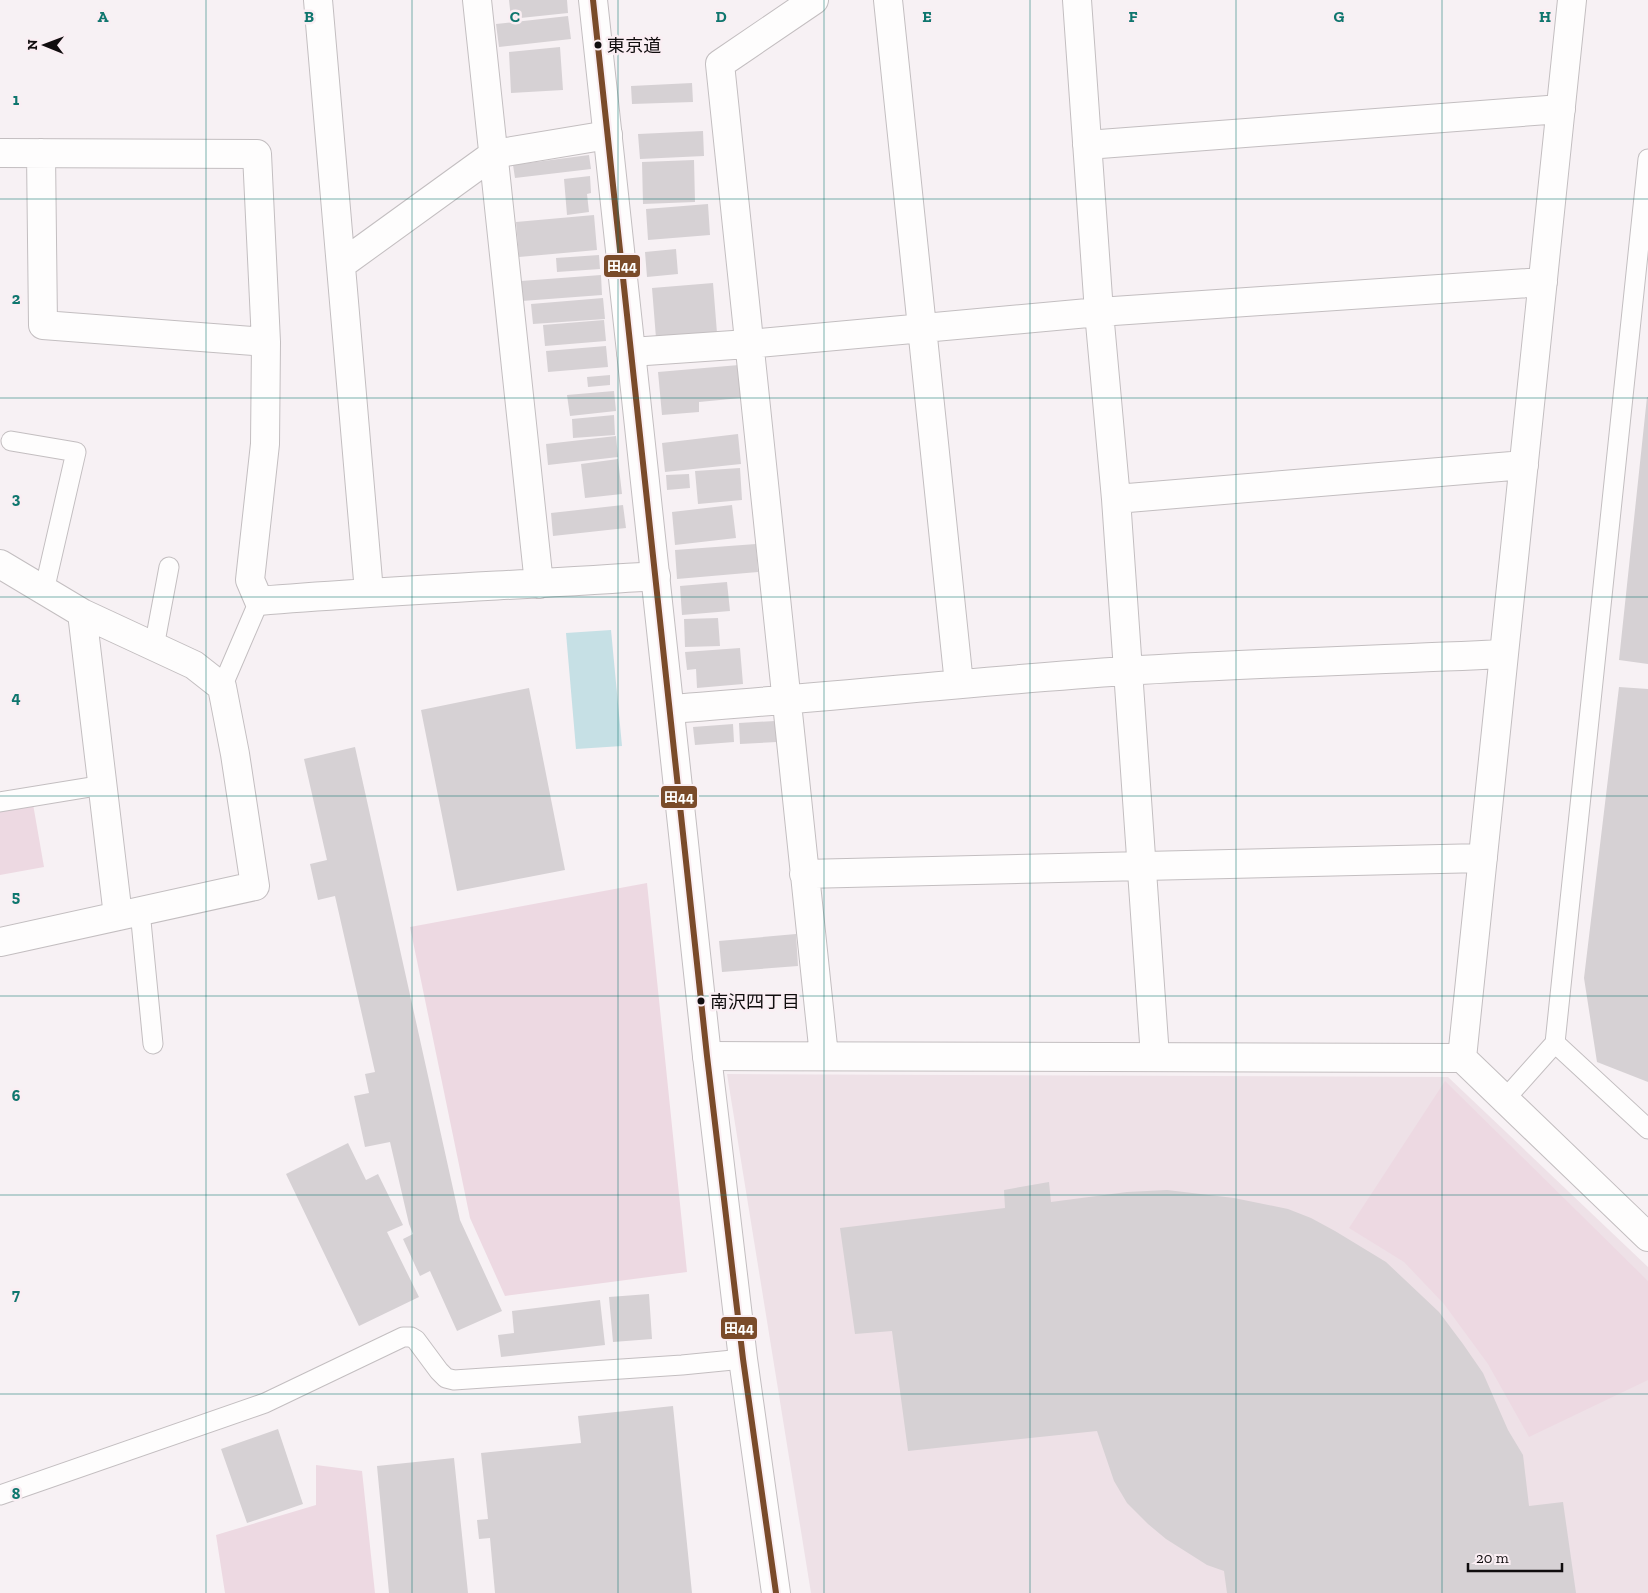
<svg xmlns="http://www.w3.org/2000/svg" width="1648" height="1593" viewBox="0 0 1648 1593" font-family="'Zilla Slab','Noto Sans JP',serif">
<rect width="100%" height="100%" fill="#f7f1f4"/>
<path fill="#eee1e7" d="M727,1074L1448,1077L1648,1267V1593H811Z"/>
<path fill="#edd9e2" d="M33,804L44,867L0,875V809Z
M647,883L687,1272L505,1296L470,1218L410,927Z
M1445,1081L1648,1281V1380L1529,1437L1488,1364L1444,1304L1404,1262L1349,1228Z
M316,1465L362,1471L375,1593H225L216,1535L316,1505Z"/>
<path fill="#c6e0e5" d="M611,630L622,746L576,749L566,633Z"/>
<path fill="#d6d1d4" d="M509,0H567L568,13L511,19Z
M568,16L571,39L499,47L496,24Z
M560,47L563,90L511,93L509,52Z
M692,83L693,102L632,104L631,86Z
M703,131L704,156L640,159L638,134Z
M589,155L591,169L515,178L513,165Z
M694,160L695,202L643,204L642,162Z
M590,176L591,193L587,194L589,212L567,215L564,179Z
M708,204L710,235L648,240L646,209Z
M594,215L597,250L519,257L516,222Z
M676,249L678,274L647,277L645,252Z
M599,255L600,269L557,272L556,258Z
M601,275L602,295L522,301L521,281Z
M713,283L717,333L656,338L652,288Z
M603,298L605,319L533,324L531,304Z
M604,320L606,341L545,346L543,325Z
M606,346L608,367L548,372L546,351Z
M739,365L741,398L699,402V412L662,415L658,372Z
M610,375V385L588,387L587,377Z
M614,391L616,411L570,416L567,395Z
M1647,397H1648V664L1619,660Z
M614,415L615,435L573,438L572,419Z
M738,434L741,464L665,472L662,443Z
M616,436L618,457L548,465L546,444Z
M618,459L622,494L585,498L581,464Z
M740,468L742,500L698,504L695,471Z
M689,474L690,488L667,490L666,475Z
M623,505L626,528L553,536L551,513Z
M732,505L736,538L675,545L672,512Z
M756,544L758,572L677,579L675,550Z
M727,582L730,611L682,615L680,586Z
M718,618L720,646L685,647L684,619Z
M740,648L743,684L697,688L696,669L687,670L685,652Z
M1619,687L1648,689V1082L1597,1062L1584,978Z
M529,688L565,870L457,891L421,710Z
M775,721L777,742L740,744L739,723Z
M733,724L734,742L695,745L693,727Z
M355,747L460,1220L502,1311L457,1331L430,1271L420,1276L403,1239L413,1234L409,1224L390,1142L365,1147L354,1096L369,1093L365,1074L375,1072L335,896L318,900L310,864L327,860L304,759Z
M796,934L798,966L722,972L719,941Z
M348,1143L366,1180L378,1174L403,1225L387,1232L419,1297L359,1326L286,1174Z
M1049,1182L1051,1202L1127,1192L1167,1190L1234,1198L1288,1209L1311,1218L1335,1231L1386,1262L1439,1312L1463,1344L1483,1373L1508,1430L1523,1455L1529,1506L1563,1502L1576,1593H1227L1224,1571L1207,1565L1166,1539L1148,1524L1127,1503L1114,1481L1097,1431L908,1451L892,1331L855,1334L840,1228L1005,1208L1004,1190Z
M649,1294L652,1339L613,1342L609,1297Z
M600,1300L605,1345L501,1357L498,1335L514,1333L512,1311Z
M673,1406L692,1593H495L490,1538L479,1539L477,1520L488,1519L481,1453L581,1443L578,1416Z
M278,1429L303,1504L247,1523L221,1449Z
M454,1458L468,1593H389L377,1466Z"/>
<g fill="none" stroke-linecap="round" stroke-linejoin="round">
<g stroke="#c3bec0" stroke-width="21">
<path id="service" d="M1648,159L1555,1043L1648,1129
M11,441L76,452L44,591
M154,647L169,567
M222,687L259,601
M0,802L103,785
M140,911L153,1044
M1505,1099L1555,1043
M0,1495L265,1403L403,1337H411L416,1340L439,1371L446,1378L454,1380L682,1365L743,1359"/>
</g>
<g stroke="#c3bec0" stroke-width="30">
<path id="minor" d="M318,0L369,592
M477,0L539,584
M814,0L720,64L824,1056
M888,0L959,684
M1077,0L1099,312L1116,499L1155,1057
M1087,145L1561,109
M0,153L257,154L266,342L265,444L250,580L259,601C392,590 524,585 656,576
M41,153L43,325L266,342
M342,264L494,154L608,135
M631,352L748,344L1099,312L1543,282
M1116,499L1524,465
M0,564L82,613L194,665L222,687L235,754L255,886L0,942
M82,613L118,916
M670,709C822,698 974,681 1126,671C1252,663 1378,660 1504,654
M804,874L1483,858
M707,1056L1462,1058L1648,1237
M1462,1058L1572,0"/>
</g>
<g stroke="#c3bec0" stroke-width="30">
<path id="tertiary" d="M593,0L707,1056L743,1359L776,1593"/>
</g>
<use href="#service" stroke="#fefdfd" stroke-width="19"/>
<use href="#minor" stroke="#fefdfd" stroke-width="28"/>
<use href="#tertiary" stroke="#fefdfd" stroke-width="28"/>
<g stroke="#faeef3" stroke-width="10">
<path id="bus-1" d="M593,0L707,1056L743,1359L776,1593"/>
</g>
<use href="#bus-1" stroke="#7a4b2a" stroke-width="6"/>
</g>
<path fill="none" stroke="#0f766e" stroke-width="1" stroke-opacity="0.55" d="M206,0V1593M412,0V1593M618,0V1593M824,0V1593M1030,0V1593M1236,0V1593M1442,0V1593M0,199H1648M0,398H1648M0,597H1648M0,796H1648M0,996H1648M0,1195H1648M0,1394H1648"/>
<g fill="#100d0e" stroke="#faeef3" stroke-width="2">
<circle cx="598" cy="45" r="4.5"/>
<circle cx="701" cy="1001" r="4.5"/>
</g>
<g text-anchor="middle" stroke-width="5" stroke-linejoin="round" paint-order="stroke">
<g font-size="18" fill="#100d0e" stroke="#faeef3" text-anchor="start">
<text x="607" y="52">東京道</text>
<text x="710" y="1008">南沢四丁目</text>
</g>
</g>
<g font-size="16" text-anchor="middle" font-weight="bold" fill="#0f766e" stroke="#faeef3" stroke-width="5" stroke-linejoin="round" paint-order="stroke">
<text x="103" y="22">A</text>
<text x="309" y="22">B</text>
<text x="515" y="22">C</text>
<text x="721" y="22">D</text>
<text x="927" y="22">E</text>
<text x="1133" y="22">F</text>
<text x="1339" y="22">G</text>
<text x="1545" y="22">H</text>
<text x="16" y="105">1</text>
<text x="16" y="304">2</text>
<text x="16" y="504">3</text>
<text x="16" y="703">4</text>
<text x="16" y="902">5</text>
<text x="16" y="1101">6</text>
<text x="16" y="1300">7</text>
<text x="16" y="1499">8</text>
</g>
<g stroke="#faeef3" stroke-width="2">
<rect x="603" y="254" width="38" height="24" rx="5" fill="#7a4b2a"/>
<rect x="660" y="785" width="38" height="24" rx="5" fill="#7a4b2a"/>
<rect x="720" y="1316" width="38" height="24" rx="5" fill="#7a4b2a"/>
</g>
<g font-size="14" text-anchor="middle" font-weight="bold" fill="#fff">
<text x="622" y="271">田44</text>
<text x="679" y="802">田44</text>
<text x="739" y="1333">田44</text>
</g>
<g transform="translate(45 45) rotate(271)" stroke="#faeef3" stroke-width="4" paint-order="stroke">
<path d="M0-4L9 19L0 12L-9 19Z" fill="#100d0e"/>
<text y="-8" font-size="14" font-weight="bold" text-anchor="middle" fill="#100d0e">N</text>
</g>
<path d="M1468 1563v8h94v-8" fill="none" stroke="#100d0e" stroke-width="2.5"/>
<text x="1476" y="1563" font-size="15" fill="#100d0e" stroke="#faeef3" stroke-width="4" paint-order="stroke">20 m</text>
</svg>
